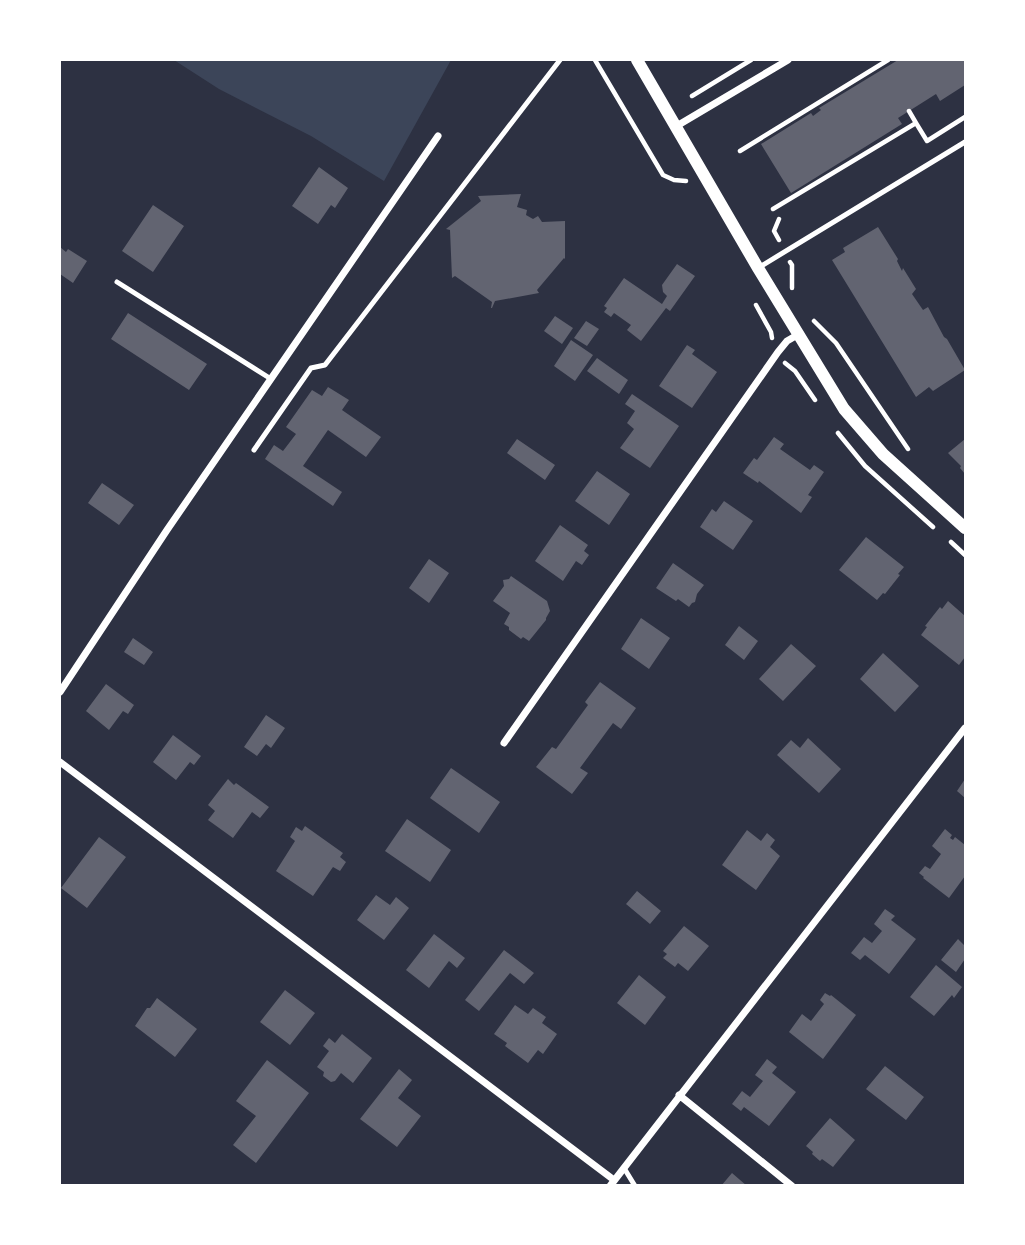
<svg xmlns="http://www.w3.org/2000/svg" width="1025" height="1245" viewBox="0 0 1025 1245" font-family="'DM Sans',sans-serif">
<rect width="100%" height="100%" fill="#2d3142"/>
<path fill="#3c4559" d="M174,60H451L384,181L311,136L219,89Z"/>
<path fill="#626471" d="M898,60H965V85L940,101L936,94L898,118L902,124L791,193L761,144L811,113L813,116L821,110L819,108Z
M319,167L348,188L335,208L331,205L318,224L292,206Z
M521,194L517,207L527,210L526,215L533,219L538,216L542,222L565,221V259L564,258L537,290L539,293L495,301L492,308H491L492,302L455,276L452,278L450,230L446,229L481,201L478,196Z
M153,205L184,226L153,272L122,251Z
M878,227L898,259L897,261L902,271L903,268L916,289L912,294L923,310L928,307L944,337L947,339L965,370L933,391L929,387L916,397L832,260L845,252L843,248Z
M60,247L66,252L68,249L87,261L73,283L60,274Z
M677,264L695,276L670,311L666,308L641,341L627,330L631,325L614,313L611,317L604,312L607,308L604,306L624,278L662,304L667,296L663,292L662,285Z
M128,313L207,364L189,390L111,339Z
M555,316L573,328L562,344L544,331Z
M586,321L599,329L587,346L574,338Z
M571,340L593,355L575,381L554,366Z
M687,345L695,350L692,354L717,372L692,408L659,386Z
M597,358L628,380L619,394L587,371Z
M328,387L349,400L342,410L381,437L366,457L328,430L303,466L342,492L333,506L265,459L274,445L283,451L296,434L286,427L312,390L322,396Z
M632,394L679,426L650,468L620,448L634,429L627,423L635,411L625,404Z
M774,437L784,444L780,449L810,470L814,465L824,472L808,495L812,497L801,513L759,481L758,483L743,473L754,458L757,460Z
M517,439L555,465L545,480L507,453Z
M965,439V474L960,468L961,466L948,453Z
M597,471L630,494L609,525L575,501Z
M102,483L134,505L119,525L88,503Z
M724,501L753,521L733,550L700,527L712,509L716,512Z
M560,525L588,545L584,551L589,555L582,565L576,561L563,581L535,561Z
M866,537L904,567L898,574L900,575L885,594L883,593L877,600L839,570Z
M429,559L449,573L429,603L409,588Z
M673,563L704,585L697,594L695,602L692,603L689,607L678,599L676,601L656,588Z
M511,576L547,601L550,611L546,618V620L529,641L523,637L521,639L509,630V627L504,624L510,613L493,601L504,586L503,580L509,579Z
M948,601L965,616V657L959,665L921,635L927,627L925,626L940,607L942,609Z
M641,618L670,638L649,669L621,649Z
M739,626L758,641L744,660L725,645Z
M133,638L153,652L144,665L124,652Z
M791,644L816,666L783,701L759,679Z
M883,653L919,686L895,712L860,679Z
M600,682L636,708L621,729L613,723L580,768L588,773L572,794L536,767L552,747L556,749L588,705L585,702Z
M106,684L134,705L128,714L123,711L109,730L86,711Z
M266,715L285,728L271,748L266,744L257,756L244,747Z
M173,735L201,756L194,765L190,762L176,780L153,762Z
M808,738L841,769L819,793L777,755L791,740L800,748Z
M451,768L500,802L479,833L430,798Z
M228,779L234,785L236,783L269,807L260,818L252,812L233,838L208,820L215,811L208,805Z
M965,779V798L957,791Z
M407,819L451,850L430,882L385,851Z
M305,826L343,853L340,857L346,862L340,871L333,867L313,896L276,871L295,841L290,837L296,827L302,831Z
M945,829L952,835L950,838L953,840L955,837L965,845V876L949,898L923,878L924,877L919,873L925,866L930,869L941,854L932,846Z
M747,830L761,841L767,833L775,840L770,847L780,856L756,890L722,865Z
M99,837L126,857L87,908L61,888Z
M637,891L661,911L650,924L626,904Z
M376,895L390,905L396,897L409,908L384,940L357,920Z
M885,909L895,916L891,920L916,939L889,974L865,955L860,960L851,953L864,937L872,943L882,931L874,924Z
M684,926L709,946L688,971L678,963L675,967L663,958L667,954L663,951Z
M434,934L465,958L457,968L449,961L429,988L406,970Z
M958,939L965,946V959L956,972L941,960Z
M504,950L534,973L524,984L510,973L479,1011L465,1000Z
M936,965L962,987L954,998L952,995L934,1016L910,997Z
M639,975L666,997L645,1025L617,1003Z
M285,990L315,1013L290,1045L260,1022Z
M825,993L830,996L831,995L856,1015L823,1059L789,1032L802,1014L811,1021L824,1004L820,1000Z
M157,998L197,1029L175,1057L135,1026L147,1008H150Z
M515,1005L528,1014L533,1008L546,1017L542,1023L557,1034L543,1054L538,1050L528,1063L505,1046L507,1043L494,1034Z
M342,1034L372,1058L353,1083L341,1073L335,1081L331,1082L323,1076L324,1072L317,1067L329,1051L323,1046L329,1038L335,1043Z
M767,1059L777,1067L772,1073L796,1092L769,1126L744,1107L741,1111L732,1104L742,1091L750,1097L763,1081L755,1075Z
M267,1060L309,1093L256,1163L233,1145L256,1116L236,1101Z
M885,1066L924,1097L906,1120L866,1089Z
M399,1069L412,1080L398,1098L421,1116L397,1147L360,1119Z
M830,1118L855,1140L833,1167L822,1159L820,1161L812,1154L813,1152L806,1146Z
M732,1173L747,1186H721Z"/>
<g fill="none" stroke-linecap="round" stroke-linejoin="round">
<path stroke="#fff" stroke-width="4.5" d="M595,60L663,175L674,180L686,181
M692,96L751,60
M909,111L916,123
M740,151L888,60
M773,209L916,123L927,141L965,117
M779,219L774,231L779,240
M790,262L792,265V288
M756,305L771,332L772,338
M814,321L836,343L908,449
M785,363L795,371L815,400
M838,433L865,466L933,527
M951,542L965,555"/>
<path stroke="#fff" stroke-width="5" d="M758,268L965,142
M117,282L271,379
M254,450L311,368L325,365L560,60
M624,1168L635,1186"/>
<path stroke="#fff" stroke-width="7" d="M675,127L788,60
M60,692L167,530L438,136
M504,743L778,352L787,341L799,334
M60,762L614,1180
M679,1095L792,1186
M610,1186L965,728"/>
<path stroke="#fff" stroke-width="12" d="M637,60L758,268L844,409L883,454L965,528"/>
</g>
<rect width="1025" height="1245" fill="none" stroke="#ffffff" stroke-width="122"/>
</svg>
